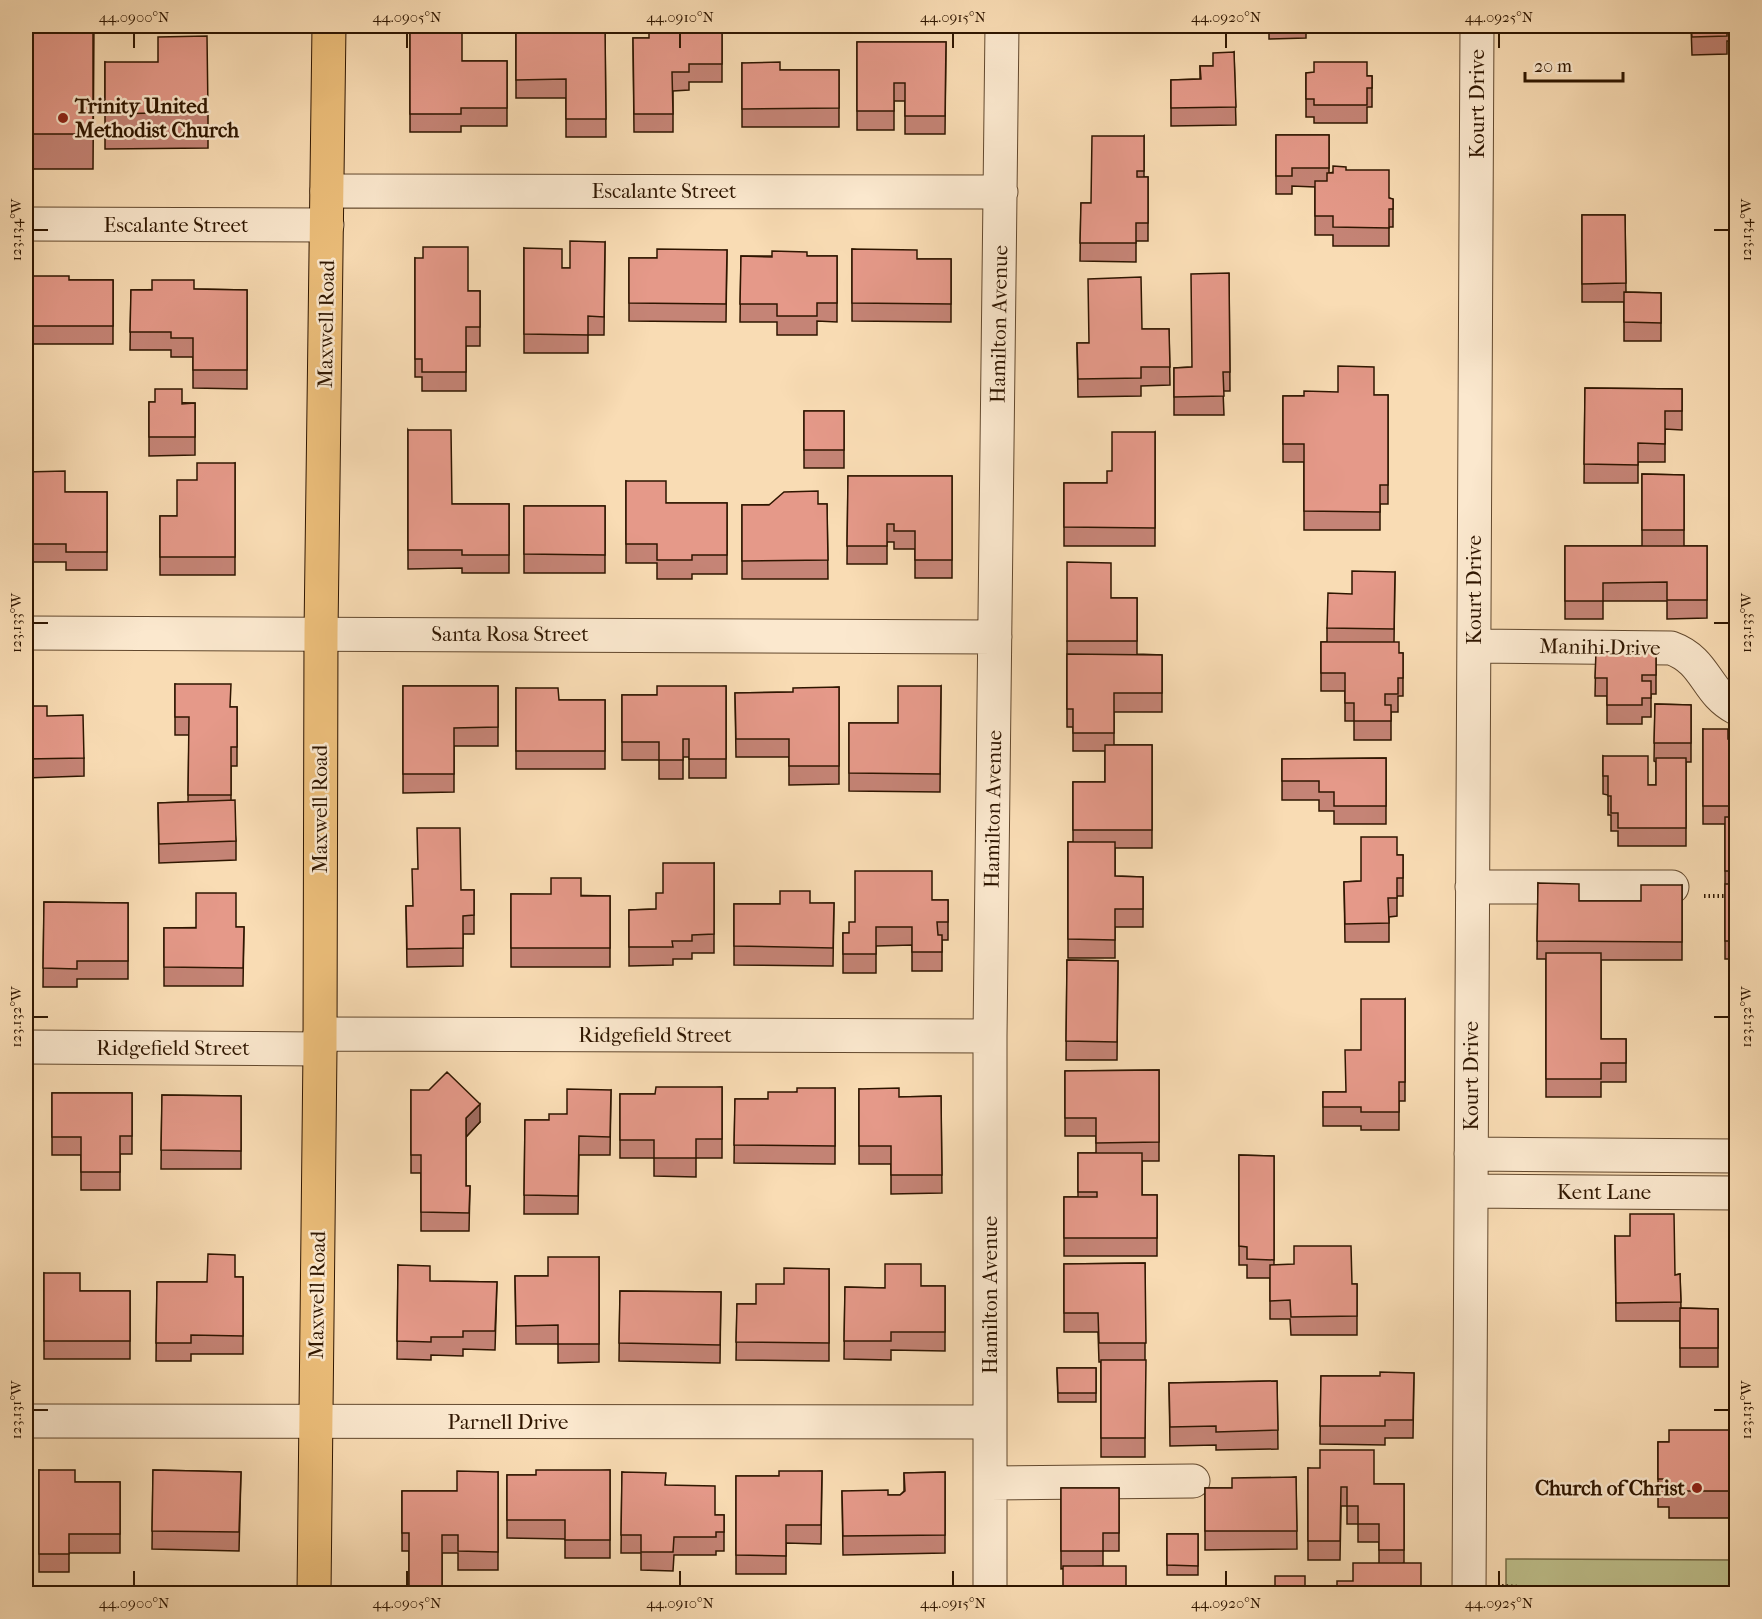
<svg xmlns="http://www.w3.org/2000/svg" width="1762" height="1619" viewBox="0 0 1762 1619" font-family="'IM FELL French Canon',serif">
<rect width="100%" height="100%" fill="#f9dcb4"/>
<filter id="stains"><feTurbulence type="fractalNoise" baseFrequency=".00333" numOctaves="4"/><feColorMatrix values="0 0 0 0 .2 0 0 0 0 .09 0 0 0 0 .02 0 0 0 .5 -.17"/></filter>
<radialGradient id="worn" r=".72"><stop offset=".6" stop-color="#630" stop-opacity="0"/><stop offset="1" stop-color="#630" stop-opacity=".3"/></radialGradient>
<path fill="#bec08c" stroke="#766b46" stroke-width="1.5" d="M1506,1559L1736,1560V1593H1506Z"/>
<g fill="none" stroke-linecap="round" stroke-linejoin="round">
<g stroke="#62482d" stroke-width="35">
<path id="minor" d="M327,191L1001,192
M26,224L327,225
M26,633L995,637
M1474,646L1671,648C1707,661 1705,692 1736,708
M1472,887H1672
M320,1034L990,1036
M26,1047L320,1049
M1471,1154L1736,1156
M1471,1191L1736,1193
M26,1421L990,1422
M990,1483L1193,1481
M990,1594V1036L1002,26
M1469,1594L1477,26"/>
</g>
<g stroke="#2f1600" stroke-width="35">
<path id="major" d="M314,1594L320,1049L321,633L329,26"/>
</g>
<path stroke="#2f1600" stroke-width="4" stroke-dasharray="1.5 3" stroke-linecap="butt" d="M1704,896H1736
M1502,1586L1666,1594"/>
<use href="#minor" stroke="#fbe8ce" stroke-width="33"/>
<use href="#major" stroke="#ecbe7a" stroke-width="33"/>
</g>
<path fill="#c58476" stroke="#2f1600" stroke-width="1.5" d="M26,26H94L93,169H32V66H26Z
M605,26L606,137H566V98H516V33H564Z
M722,26V82H689V90L673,91V132H634L633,38H649Z
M1095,26H1133V33H1095Z
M1269,26H1306V38L1269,39Z
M1691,26H1737V41H1727V54L1692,55Z
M410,31L462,61H507V126H461V132H410Z
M857,42H946L945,134H905V101H894V130H857Z
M1234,52L1236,125L1171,126V80L1200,79V66H1213Z
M105,62L208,112V148L105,149Z
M742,63L780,70H839V127H742Z
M1306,73L1372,76V107H1367V123H1314V117H1306Z
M1276,135H1329V173L1346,170L1389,198L1393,199V227H1389V246H1333V235H1315V187L1292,186V194H1276Z
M1144,136V177H1148V241H1136V262L1080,261L1081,203H1091Z
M1582,215H1625L1626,292L1661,293V341H1624V302H1582Z
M605,242L604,335H588V353H524V248L562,268H570Z
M852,249L917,259H951V322L852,321Z
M727,250L726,322L629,321V258H657Z
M741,256H837V322L817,321V335H777V322H740Z
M415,258L468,291H480V346H466V391H422V377H415Z
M1229,273L1230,391H1223L1224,415H1174V368L1192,367Z
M26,276L69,280H113V344H26Z
M194,289L247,290V389L193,388V357H171V350H130L131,290Z
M1142,329H1169L1170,385L1141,386V396L1078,397L1077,343H1088Z
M1585,388L1682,389V430L1665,429V462H1638V483H1584Z
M1388,395V504H1380V530H1304V462H1283V396Z
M149,402L195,403V455L149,456Z
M804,411H844V468H804Z
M408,430L452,504H509V573H462V568L408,569Z
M1155,432V546H1064V483H1107L1112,471Z
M235,463V575H160V516H177L197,480Z
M26,472L65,492H107V570H66V562H26Z
M1642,474L1684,475V546H1707V618L1667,619V601H1603V619H1565V546H1642Z
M848,476H952V578H915V549H894V542H887V564H847Z
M626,481L666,503H727V574H692V579H657V563H626Z
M827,504L828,579H742V505Z
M524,506H605V573H524Z
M1395,572L1394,642L1399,653H1403V696H1398V712H1391V740H1354V721H1345V691H1321V642H1327V628L1352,594Z
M1111,598H1137V654L1162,655V712H1114V745H1152V848H1115V876L1143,877V927H1115V958H1068V842H1073V782H1105V751H1073V727H1067V641Z
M1596,652H1656V694H1651V717H1642V724H1607V696H1595Z
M175,684L231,707H237V766H231V800L236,841V860L159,863L158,803L188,802L189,735H175Z
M403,686H498V746H454V792L403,793Z
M726,686V778H689V757H683V779H659V760H622V695H657Z
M941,686L940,792L849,791V723H898Z
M839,687V784L789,785V757H736L735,693L793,692Z
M516,688L559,700H605V769H516Z
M1655,704L1691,705V762H1686V846H1618V831H1611V815H1608V795L1603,794V756L1648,785H1656V762L1654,761Z
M26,706L47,716L84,758V776L26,778Z
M1703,729L1728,739H1737V959H1725V824H1703Z
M1386,758V824H1334V811H1319V800H1282V759Z
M1397,855H1403V896H1397V916L1389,917V942H1345L1344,882L1361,881Z
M714,863V953H692V959H673V965L629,966V910L656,909L663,893Z
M1538,883L1579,901H1641L1682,885V960H1601V1039H1626V1082H1601V1097H1546V959H1537Z
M461,890H474V934H463V966L407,967L406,906H413Z
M511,894L610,896V967H511Z
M932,900H948V940H942V971H912V945L876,946V973H843V933H849L855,922Z
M44,902L128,903V979H77V987H43Z
M834,903L833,966L734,965V904H780Z
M236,927H244L243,986H164V928Z
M1067,960L1118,961L1117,1060H1066Z
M1405,999V1101H1399V1130H1361V1126H1323V1092H1346L1361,1050Z
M1732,1037H1737V1110H1731Z
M1159,1070V1161H1142V1195H1157V1256H1064V1197H1078V1153H1096V1136H1065V1071Z
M722,1087V1158H696V1177L654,1176V1158H620V1094H655Z
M835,1088V1164L734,1163L735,1099H768L797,1092Z
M859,1089L899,1097L941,1096L942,1193L891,1194V1164H859Z
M411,1090L480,1122L466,1137V1186H470L469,1231H421V1173H411Z
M611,1090L610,1155H579L578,1214H524L525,1120H549L567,1114Z
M52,1093H132V1154H120V1190H81V1155H52Z
M162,1095L241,1096V1169H161Z
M1239,1155L1274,1156V1265L1352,1284H1357V1335H1291L1290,1319H1270V1278H1247V1265H1239Z
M1615,1236L1675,1275L1680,1274L1681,1308L1718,1309V1367H1680V1321H1616Z
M599,1257V1362L558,1363V1344H516L515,1276H548Z
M1145,1263V1457H1101V1362H1099L1098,1332H1064V1264Z
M398,1265L430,1281L497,1282L495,1350L463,1349V1356L431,1355V1360L397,1359Z
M829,1269V1361L736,1360L737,1304H756L784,1284Z
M44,1273L80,1291H130V1359H44Z
M235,1277H243V1354H191V1361H156L157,1282H207Z
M1732,1285H1737V1341H1732Z
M921,1286H945V1351L891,1350V1360L844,1359L845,1287L885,1288Z
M620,1291L721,1292L720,1363L619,1361Z
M1057,1368H1096V1402H1058Z
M1414,1373L1413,1438H1385V1445L1320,1444L1321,1376H1380Z
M1277,1381L1278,1449L1216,1450V1445L1170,1446L1169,1383Z
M1737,1430V1518H1669V1507H1658V1442H1669Z
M1308,1468L1374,1484H1404V1563L1353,1581L1379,1563V1542H1358V1524H1347V1506H1341L1340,1560H1308Z
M39,1470L75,1482H120V1553H69V1572H39Z
M153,1470L241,1472L239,1551L152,1549Z
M610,1470V1558H565V1539L507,1538V1475H536Z
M822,1471L821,1544L786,1543V1574H736V1476H779Z
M498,1472V1570H458V1553H442V1593H409V1551H402V1491H457Z
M622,1472L666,1485L715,1515H724V1551H716V1555H674L673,1571L641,1570V1553H621Z
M945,1472V1553L843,1555L842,1491L888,1495H900L904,1491V1473Z
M1296,1477L1297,1549L1205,1550V1488H1232Z
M1061,1488H1119V1551H1103V1566L1061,1569Z
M1167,1534H1198V1575H1167Z"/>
<path fill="#a06b60" stroke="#2f1600" stroke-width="1.5" d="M480,1104V1122L466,1137V1118Z"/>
<path fill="#e59989" stroke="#2f1600" stroke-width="1.5" d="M26,26H93V134H32L33,30H26Z
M416,26H462V61H507V108H461V114H410V31H416Z
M564,26H605L606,119H566V79L516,80V33H564Z
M649,26H722V64H689V72H672L673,114H634L633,38H649Z
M1691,26H1727V36L1692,37Z
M207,36L208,112L105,114V62H158V37Z
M857,42H946L945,116H905V83H894V111H857Z
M1234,52L1236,107L1171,108V80L1201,79L1200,66H1213V53Z
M780,62V70H839V108L742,109V63Z
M1314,62H1367V76H1372V88H1367V105H1314V99H1306V73L1314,72Z
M1276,135H1329V168H1292V176H1276Z
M1092,136H1144V171H1137V177H1148V223H1136V243H1080L1081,203H1091Z
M1333,166L1346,167V170H1389V198L1393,199V209H1389V228L1333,227V216H1315V181H1327V173H1333Z
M1582,215H1625L1626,283L1582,284Z
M570,241L605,242L604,317L588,316V335L524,334V248L562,249V268H570Z
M423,247H468V291H480V327H466V372H422V359H415V258H423Z
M657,249L727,250L726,304L629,303V258H657Z
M852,249L917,250V259H951V304L852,303Z
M772,251L807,252V256H837V303H817V316H777V304H740L741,256L772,257Z
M1229,273L1230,372H1223L1224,396L1174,397V368L1192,367L1191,274Z
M26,276H69V280H113V326H26Z
M1141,277L1142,329H1169L1170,367H1141V378L1078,379L1077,343H1089L1088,279Z
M152,280H194V289L247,290V370H193V338H171V332H130L131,290H152Z
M1624,292L1661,293V323L1624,322Z
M1338,366L1374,367V395H1388V485H1380V512L1304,511V444H1283V396H1304V391L1338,392Z
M1585,388L1682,389V411H1665V444L1638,443V465L1584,464Z
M155,389H182V404L195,403V437H149V402H155Z
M804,411H844V450H804Z
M408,430H451L452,504H509V555H462V550H408Z
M1112,432H1155V528L1064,527V483H1107V471H1112Z
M197,463H235V557H160V516H177V480H197Z
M65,471V492H107V552H66V544H26V472Z
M1642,474L1684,475V530H1642Z
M848,476H952V560H915V531H894V524H887V546H847Z
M626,481H666V503H727V555H692V560H657V544H626Z
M818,491V504H827L828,560L742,561V505H769L784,492Z
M524,506H605V555L524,554Z
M1565,546H1707V600H1667V582L1603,583V601H1565Z
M1067,562L1111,563V598H1137V641H1067Z
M1352,571L1395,572L1394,629L1327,628L1328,593L1352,594Z
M1321,642H1399V653H1403V678H1398V694H1385V705H1391V721H1354V703H1345V673H1321Z
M1596,652H1656V675H1642V681H1651V698H1642V705H1607V678H1595Z
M1067,654L1162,655V693H1114V733H1073V709H1067Z
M175,684H231L230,707H237V747H231V795H188L189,717H175Z
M403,686H498V727L454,728V774H403Z
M657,686H726V759H689V739H683V760H659V742H622V695H657Z
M898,686H941L940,774L849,773V723H898Z
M839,687V766H789V739H736L735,693L793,692V688Z
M516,688H558L559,700H605V751H516Z
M1655,704L1691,705V743H1654Z
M26,706H47V716L83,715L84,758L26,759Z
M1703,729H1728V739H1737V806H1703Z
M1105,745H1152V830H1073V782H1105Z
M1603,756H1648V785H1656V758H1686V828H1618V813H1611V796H1608V776H1603Z
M1386,758V806H1334V792H1319V781H1282V759Z
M235,800L236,841L159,844L158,803Z
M1725,817H1737V871H1725Z
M417,828H460L461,890H474V915L463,916V948L407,949L406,906H413L412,869H418Z
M1361,837H1397V855H1403V878H1397V898H1388L1389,923L1345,924L1344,882L1361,881Z
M1068,842H1115V876L1143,877V909H1115V940L1068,939Z
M663,863H714V934L692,935V941H672L673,947H629V910L656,909V893H663Z
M855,871H932V900H948V922H937L938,935H942V952H912V927H876V954H843V933H849V922H855Z
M551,878H581V896H610V948H511V894H551Z
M1538,883L1579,884V901H1641V885H1682V942L1537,941Z
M1725,884H1737V941H1725Z
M780,891H810V903H834L833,948L734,946V904H780Z
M196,893H236V927H244L243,968L164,967V928H196Z
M44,902L128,903V961H77V969L43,968Z
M1546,953H1601V1039H1626V1063H1601V1079H1546Z
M1067,960L1118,961L1117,1042L1066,1041Z
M1361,999H1405V1082H1399V1112H1361V1107H1323V1092H1346L1345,1050H1361Z
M1732,1037H1737V1092H1731Z
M1159,1070V1142L1096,1143V1118H1065V1071Z
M447,1072L480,1104L466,1118V1186H470L469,1213L421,1212V1155H411V1090H429Z
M656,1087H722V1139H696V1158H654V1140H620V1094H655Z
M797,1088H835V1146L734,1145L735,1099H768V1092H797Z
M899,1088V1097L941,1096L942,1175H891V1146H859V1089Z
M567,1089L611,1090L610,1137L579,1136L578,1196L524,1195L525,1120H549V1114H567Z
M52,1093H132V1136H120V1172H81V1137H52Z
M162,1095L241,1096V1151L161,1150Z
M1078,1153H1142V1195H1157V1238H1064V1197H1097V1192H1078Z
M1239,1155L1274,1156V1260L1247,1259V1247L1239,1246Z
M1630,1214H1674L1675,1275L1680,1274L1681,1302L1616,1303L1615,1236H1630Z
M1294,1246H1351L1352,1284H1357V1316L1291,1317L1290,1300L1270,1301V1265L1294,1264Z
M208,1254L235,1255V1277H243V1336L191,1335V1343H156L157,1282H207Z
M548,1257H599V1344H558V1325L516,1326L515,1276H548Z
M1145,1263L1146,1343H1099L1098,1313H1064V1264Z
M885,1264H921V1286H945V1332H891V1341H844L845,1287L885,1288Z
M398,1265L430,1266V1281L497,1282L495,1331H463V1337H431V1342L397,1341Z
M784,1268L829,1269V1343L736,1342L737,1304H756V1284H784Z
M44,1273H80V1291H130V1341H44Z
M1732,1285H1737V1323H1732Z
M620,1291L721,1292L720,1345L619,1343Z
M1680,1308L1718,1309V1348H1680Z
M1101,1360H1146L1145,1438H1101Z
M1057,1368H1096V1393H1058Z
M1380,1372L1414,1373L1413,1420H1385V1426H1320L1321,1376H1380Z
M1277,1381L1278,1430L1216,1432V1426L1170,1427L1169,1383Z
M1669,1430H1737V1491H1669V1479H1658V1442H1669Z
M1320,1450H1374V1484H1404V1550H1379V1524H1358V1506H1347V1487H1341L1340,1541H1308V1468H1320Z
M39,1470H75V1482H120V1534H69V1554H39Z
M153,1470L241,1472L239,1532L152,1531Z
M536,1470H610V1540H565V1520H507V1475H536Z
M457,1471L498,1472V1552L458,1551V1535H442V1590H409V1533H402V1491H457Z
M779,1471H822L821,1525H786V1556L736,1555V1476H779Z
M622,1472L666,1473L665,1485L715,1486V1515H724V1532H716V1537H674L673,1552H641V1535H621Z
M945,1472V1535L843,1536L842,1491L888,1490V1495H900L905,1491L904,1473Z
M1296,1477L1297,1531H1205V1488H1232V1478Z
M1061,1488H1119V1533H1103V1551H1061Z
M1167,1534H1198V1566L1167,1565Z
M1353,1563H1421V1593H1337V1581H1353Z
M1063,1566H1126V1593H1063Z
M1275,1576H1305V1593H1275Z"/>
<path fill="none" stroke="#2f1600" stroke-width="2" d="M134,33V48M407,33V48M680,33V48M953,33V48M1226,33V48M1499,33V48M33,230H48M1714,230H1729M33,623H48M1714,623H1729M33,1017H48M1714,1017H1729M33,1410H48M1714,1410H1729M134,1571V1586M407,1571V1586M680,1571V1586M953,1571V1586M1226,1571V1586M1499,1571V1586"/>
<g fill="#8f2418" stroke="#fbe8ce" stroke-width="2">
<circle cx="63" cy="118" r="6"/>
<circle cx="1697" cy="1488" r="6"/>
</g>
<g text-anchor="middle" stroke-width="5" stroke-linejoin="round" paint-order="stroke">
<g font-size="21" fill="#2f1600" stroke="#fbe8ce">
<text transform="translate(1477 104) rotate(-90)" y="7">Kourt Drive</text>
<text x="664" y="198">Escalante Street</text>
<text x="176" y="232">Escalante Street</text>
<text transform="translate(326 324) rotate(-89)" y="7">Maxwell Road</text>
<text transform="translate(999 324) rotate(-89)" y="7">Hamilton Avenue</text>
<text transform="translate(1474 590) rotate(-90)" y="7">Kourt Drive</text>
<text x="510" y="641">Santa Rosa Street</text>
<text transform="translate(1600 647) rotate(1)" y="7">Manihi Drive</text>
<text transform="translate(320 809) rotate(-90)" y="7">Maxwell Road</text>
<text transform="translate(993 809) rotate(-89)" y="7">Hamilton Avenue</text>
<text x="655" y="1042">Ridgefield Street</text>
<text x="173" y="1055">Ridgefield Street</text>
<text transform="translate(1471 1076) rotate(-90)" y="7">Kourt Drive</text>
<text x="1604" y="1199">Kent Lane</text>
<text transform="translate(317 1295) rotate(-89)" y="7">Maxwell Road</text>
<text transform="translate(990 1295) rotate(-90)" y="7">Hamilton Avenue</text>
<text x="508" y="1429">Parnell Drive</text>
</g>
<g font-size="21" font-weight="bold" fill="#2f1600" stroke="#fbe8ce" text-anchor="start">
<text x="75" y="113">Trinity United<tspan x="75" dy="24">Methodist Church</tspan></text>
<text x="1685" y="1495" text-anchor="end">Church of Christ</text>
</g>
</g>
<rect width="1762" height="1619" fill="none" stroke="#f9dcb4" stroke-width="66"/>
<path d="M1525 72v9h98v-9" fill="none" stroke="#2f1600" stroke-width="3"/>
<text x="1534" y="72" font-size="18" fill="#2f1600" stroke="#fbe8ce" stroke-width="4.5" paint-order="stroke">20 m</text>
<rect x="33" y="33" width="1696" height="1553" fill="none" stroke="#2f1600" stroke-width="2"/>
<g font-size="15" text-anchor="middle" fill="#2f1600">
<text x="134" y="22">44.0900°N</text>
<text x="407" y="22">44.0905°N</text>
<text x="680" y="22">44.0910°N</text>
<text x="953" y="22">44.0915°N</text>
<text x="1226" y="22">44.0920°N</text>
<text x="1499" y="22">44.0925°N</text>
<text transform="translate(1746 230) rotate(-90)" y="5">123.134°W</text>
<text transform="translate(16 230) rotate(-90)" y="5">123.134°W</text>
<text transform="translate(1746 623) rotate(-90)" y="5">123.133°W</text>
<text transform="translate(16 623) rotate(-90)" y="5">123.133°W</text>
<text transform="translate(1746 1017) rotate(-90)" y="5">123.132°W</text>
<text transform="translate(16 1017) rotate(-90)" y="5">123.132°W</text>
<text transform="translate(1746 1410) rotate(-90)" y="5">123.131°W</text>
<text transform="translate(16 1410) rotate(-90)" y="5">123.131°W</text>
<text x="134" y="1608">44.0900°N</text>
<text x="407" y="1608">44.0905°N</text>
<text x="680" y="1608">44.0910°N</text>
<text x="953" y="1608">44.0915°N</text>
<text x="1226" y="1608">44.0920°N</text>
<text x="1499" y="1608">44.0925°N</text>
</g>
<rect width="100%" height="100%" filter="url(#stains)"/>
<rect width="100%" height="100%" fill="url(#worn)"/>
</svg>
